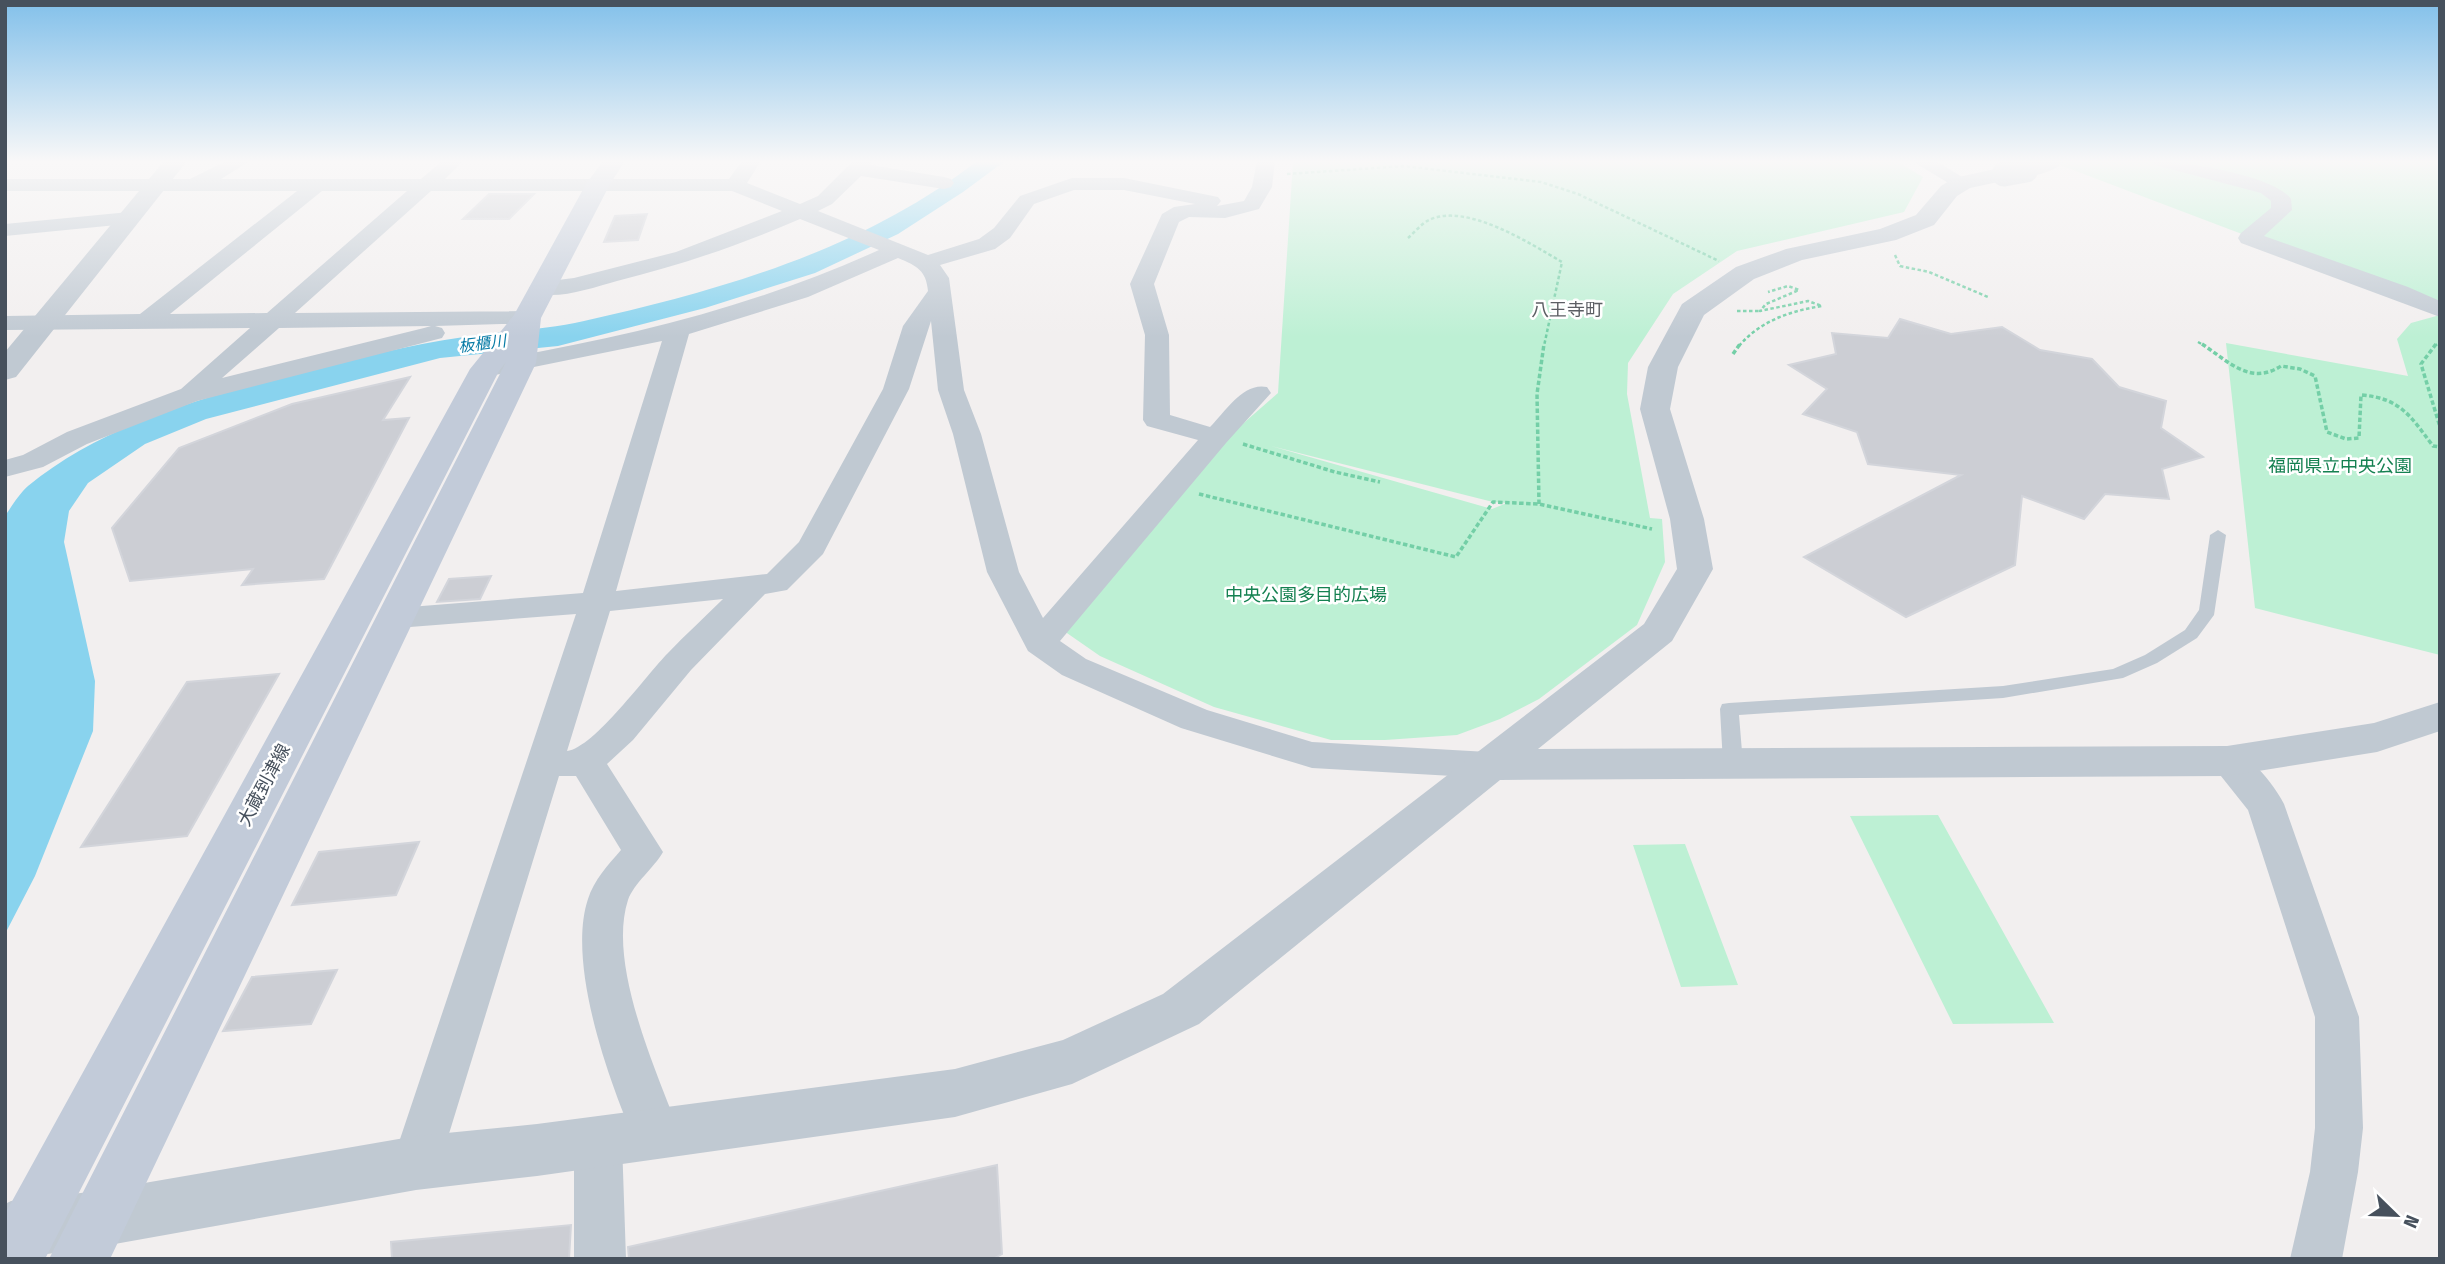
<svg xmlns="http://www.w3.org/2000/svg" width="2445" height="1264" viewBox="0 0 2445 1264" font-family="'Fira Sans Condensed','Noto Sans JP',sans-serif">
<rect width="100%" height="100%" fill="#f2efef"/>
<path fill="#bdf0d4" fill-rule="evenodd" d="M1291,161H1896L1923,177L1904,212L1737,251L1673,294L1628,363L1627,394L1650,518L1662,519L1665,562L1637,625L1539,699L1500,719L1457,735L1385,740H1331L1214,707L1100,656L1064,631L1230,435L1278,393L1293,162ZM1271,446L1493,502L1507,503L1492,509Z
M2055,161H2440V309L2052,162Z
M2440,315V655L2255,608L2226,343L2408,376L2397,339L2411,323Z
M1938,815L2054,1023L1953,1024L1850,816Z
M1685,844L1738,985L1681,987L1633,845Z"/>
<path fill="#89d3ee" d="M977,161H1005L963,192L898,234L815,273L705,308L558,346L440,358L206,419L145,444L88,483L69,511L64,542L95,681L93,731L35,876L5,934V516C12,506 19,494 28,486C105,423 204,397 298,373C353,359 408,345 464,337C503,331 545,330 584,321C723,290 864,249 977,161Z"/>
<path fill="#ccced4" stroke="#d3d5db" stroke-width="2" d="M489,194H534L509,219H463Z
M647,214L638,240L604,242L615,216Z
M1900,319L1951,334L2002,327L2040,350L2092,359L2119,387L2166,401L2161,428L2203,457L2162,469L2169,499L2105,494L2084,519L2022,496L2015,565L1906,617L1804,557L1961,475L1868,464L1857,432L1803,414L1827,389L1789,365L1836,354L1832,333L1888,338Z
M410,377L383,420L409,418L324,579L242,585L253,569L130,581L112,528L179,448L292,404Z
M491,576L480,599L437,602L449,579Z
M279,674L187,836L81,847L187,682Z
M419,842L396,895L292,905L319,852Z
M337,970L311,1024L223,1031L252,977Z
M997,1165L1002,1254L993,1259H629L628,1247Z
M571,1225L569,1259H392L391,1242Z"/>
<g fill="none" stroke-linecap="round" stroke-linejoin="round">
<path stroke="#74cfa7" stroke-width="2.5" stroke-dasharray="3.5 2.5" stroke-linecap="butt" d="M1287,174L1404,166L1541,182L1578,194L1719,261
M1408,238C1414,233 1422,223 1429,220C1466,202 1531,244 1562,262L1544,346
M1895,255L1900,266L1929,272L1988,297
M1737,311H1760
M2198,342L2205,346
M1739,346C1760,321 1790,311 1822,306L1808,301L1760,311L1766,304L1799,290L1788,286L1768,292
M2434,346L2440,343"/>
<path stroke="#74cfa7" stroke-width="3.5" stroke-dasharray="4.5 2.5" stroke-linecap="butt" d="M2202,344C2228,361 2250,386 2281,366L2300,369L2315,376L2327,432L2346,439L2359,438L2361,395C2401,398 2411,417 2433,446L2440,447
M2436,344L2421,364L2440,427
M1733,354L1740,344
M1243,444L1335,472L1380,482
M1199,494L1456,557L1493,502L1539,504L1652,529
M1539,504L1537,394L1544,344"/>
<path fill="#c0c9d2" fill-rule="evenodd" d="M2218,530L2226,535L2214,615L2197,638L2157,663L2123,678L2003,698L1739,715L1743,764L1740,769H1726L1723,764L1720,709L1722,704L1729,703L2003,686L2113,669L2145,655L2185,630L2199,610L2210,535Z"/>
<path fill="#c0c9d2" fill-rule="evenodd" d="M226,161H250L221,179H421L442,161H463L445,179H729L742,161H761L747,183L800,204L818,196L853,161H873L871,165L944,177L951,179L954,183L951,187L944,189L861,176L832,204L818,211L928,255L979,239L994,228L1020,196L1072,178H1124L1218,197L1221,201L1217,206L1244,201L1252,187L1257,161H1275L1272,187L1259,209L1225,218L1189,217L1179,222L1154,284L1169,335L1170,415L1210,427C1226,411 1243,382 1267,387L1271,393L1226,443L1060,641L1086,659L1207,710L1312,742L1488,752L1501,756L1507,765L1501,774L1488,778L1312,768L1181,728L1062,675L1028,651L987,572L953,434L938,390L931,321L909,389L823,554L787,590L765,594L691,670L633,740L607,764L663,852C654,868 634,883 628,900C607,965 657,1072 680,1134L673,1150L656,1156L639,1150C611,1088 566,965 588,899C594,880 608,865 621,850L576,776H559L440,1163L433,1179L416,1186L399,1179L392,1163L576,614L397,628L385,625L381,618L385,611L397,608L583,593L662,341L485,377L476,374L472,369L476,364L485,361C621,339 753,307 879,250L800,219C740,245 681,265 617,281C591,288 560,300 533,293L529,288L533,283L574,278L676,252L782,211L732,191H431L295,313L527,311L536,313L539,318L536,323L435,326L442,328L445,333L442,338L197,401L87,444L43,467L5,477V460L23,455L67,432L181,389L250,328L5,330V316L140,314L297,191H5V179H190ZM1074,190H1124L1195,204L1174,207L1162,214L1130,284L1145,335L1143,420L1147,426L1198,440L1043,618L1019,572L981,434L964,390L949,278L940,265L995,249L1010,238L1034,204ZM322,191H407L267,313L170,314ZM898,258C917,266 926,270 928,291L903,326L883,389L799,542L767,574L616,591L689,334L808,297ZM431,326L424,328L222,378L279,328ZM723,599C705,617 686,634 668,653C647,674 594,748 567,751L610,611Z
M1912,161H1936L1972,183L1969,187H1955Z
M2153,161C2182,161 2274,175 2291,199L2292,210L2264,236L2408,287L2440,301V317L2241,243L2238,238L2241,233L2271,208V201L2261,193L2155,165Z
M129,212L137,213L140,218L137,223L5,236V224Z
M2227,748C2250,754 2273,783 2284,804L2359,1017L2363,1128L2358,1172L2342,1259H2290L2310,1172L2315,1128V1017L2248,810L2209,761L2214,752Z
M598,1120L615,1126L622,1142L626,1259H574V1142L581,1126Z"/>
<path fill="#c0c9d2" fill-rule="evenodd" d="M164,161H187L16,377L5,380V352Z
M2032,161H2064C2056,172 2031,178 2018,175L2015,170L2018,165Z
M2004,167L2012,169L2016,174L2012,179L1970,188L1957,196L1934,225L1896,240L1802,260L1754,279L1704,315L1678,367L1670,409L1704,519L1713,569L1672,641L1538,749L2227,746L2374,723L2440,702V731L2377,752L2227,776L1500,780L1199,1024L1072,1084L955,1117L537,1176L416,1190L98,1247L11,1259L5,1256V1204L11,1201L98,1191L416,1136L537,1124L955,1069L1063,1040L1163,994L1644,624L1677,569L1670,519L1640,409L1648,367L1682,304L1736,267L1786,249L1880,229L1916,215L1941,186L1954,178Z"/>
<path fill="#c2cbd9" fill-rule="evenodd" d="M603,161H625L610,184L541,318L536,363L110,1259H49L506,362L499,371L45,1259H5V1214L470,369L514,315L586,184Z"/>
<path stroke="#c0c9d2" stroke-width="25" d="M2004,174L2026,170"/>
</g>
<linearGradient id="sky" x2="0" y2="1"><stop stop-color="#82c0ea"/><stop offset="0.48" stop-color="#f9f8f8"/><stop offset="1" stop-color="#f9f8f8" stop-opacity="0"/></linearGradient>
<rect width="2445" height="337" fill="url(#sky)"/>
<g text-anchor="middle" stroke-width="5" stroke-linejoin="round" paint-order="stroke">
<g font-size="16" font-style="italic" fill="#097ca6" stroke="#fff">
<text transform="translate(482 343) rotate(-7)" y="6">板櫃川</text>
</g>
<g font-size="18" fill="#5c5f64" stroke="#fff">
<text x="1567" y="316">八王寺町</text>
</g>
<g font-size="18" fill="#158151" stroke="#fff">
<text x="2340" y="472">福岡県立中央公園</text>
<text x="1306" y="601">中央公園多目的広場</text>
</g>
<g font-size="18" fill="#47515d" stroke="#fff">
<text transform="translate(264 785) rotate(-62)" y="6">大蔵到津線</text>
</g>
</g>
<rect width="2445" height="1264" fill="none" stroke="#47515d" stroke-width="14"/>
<g transform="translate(2396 1215) rotate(113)" stroke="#ffffff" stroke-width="5" paint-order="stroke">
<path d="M0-5L12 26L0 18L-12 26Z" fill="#47515d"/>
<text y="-10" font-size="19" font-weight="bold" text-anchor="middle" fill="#47515d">N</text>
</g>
</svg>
